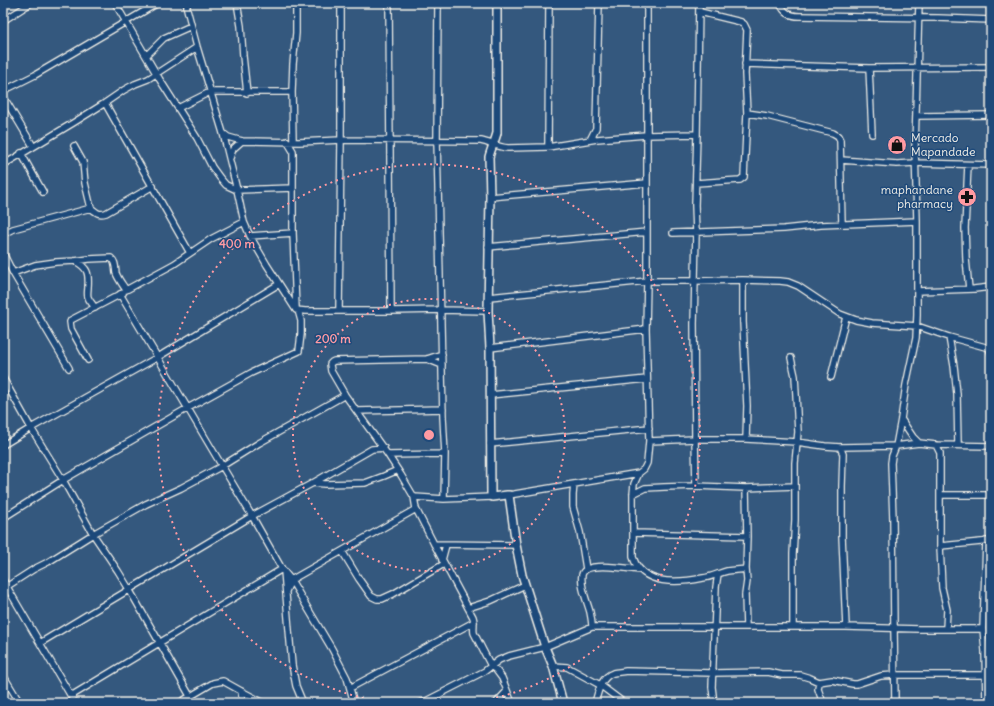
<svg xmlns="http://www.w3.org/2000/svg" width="994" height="706" viewBox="0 0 994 706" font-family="Delius,sans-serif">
<rect width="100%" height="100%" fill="#34587e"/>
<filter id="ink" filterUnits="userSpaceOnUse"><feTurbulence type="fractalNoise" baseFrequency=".025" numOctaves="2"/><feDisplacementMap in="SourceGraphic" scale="8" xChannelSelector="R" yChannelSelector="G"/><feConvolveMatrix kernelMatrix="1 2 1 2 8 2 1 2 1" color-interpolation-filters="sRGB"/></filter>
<g filter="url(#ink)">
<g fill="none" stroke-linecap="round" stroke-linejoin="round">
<g stroke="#f4f1e8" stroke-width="8">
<path id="minor" d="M115,3L160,80L197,138L212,167L220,178L226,185L237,190L293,188
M187,3V9L197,47L223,133L237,190L244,222L250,236L267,265L296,310L305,311H391L440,310L488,311
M237,3L241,26L243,56L247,93
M389,3L391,311
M438,3L437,140L443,417L445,454L444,499
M780,3C784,13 790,16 800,16L938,18L991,20
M990,3L991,20
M3,21L31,3
M146,56L164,38L191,26
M745,64L869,68L991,67
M869,68L872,134
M3,91L35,75L158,3
M3,96L33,146
M105,103L190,253
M178,108L210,92H292
M747,113L767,116L833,133L838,136L840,140L842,224
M917,116L991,115
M223,133L228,137L242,141L299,142L341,140L481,141C490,143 498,147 508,148L548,147L597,139L646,135L697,134
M590,140L596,128L599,3
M287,141L293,151V233L296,309
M293,141L292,92L293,64L296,33V3
M74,146L83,162L85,183L91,208C97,213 99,215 106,213L153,186
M548,147L549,3
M21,153L43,192
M230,158L233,149L242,141
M841,160L897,164L915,163L991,165
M3,165L73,123L105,103L124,90L135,84L148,79L197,47
M968,165L965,228L966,259L969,289
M696,183L740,180L744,177L747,113L745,74L747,30L744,24L741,22L700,12
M490,197L647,183
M673,233L784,229L821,225L917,221
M3,234L13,229L91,208
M250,236L293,233
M488,247L647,232
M3,253L13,273L69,368
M75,261C88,268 89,273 88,287C88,290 87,294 88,297C89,301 93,304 95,308
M13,273L35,265L56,262L75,261L89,259L111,258C116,262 115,267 116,273C118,279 123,285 126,290L174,264L211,239L244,222
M743,280V322L747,406L746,439
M917,291L974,289L991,287
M120,294L222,466L252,516L282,569L291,580L332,649L347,678L354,703
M489,297L647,281H695L743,280L780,281L788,282L798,286L840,314L856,320L872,323L917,326L949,337L989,348L991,353
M339,311L341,140V3
M949,337L954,366L957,394L958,445
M490,348L646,329
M442,354L427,359L334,361L332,362L330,364L331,371L345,395L388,455L401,475L414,497L416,509L434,544L473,617C475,622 473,628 474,633L491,666L496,670L502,678L512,703
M791,358L795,376L798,432L795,463V520L793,554V627
M427,359L442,365
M88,360L71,329L70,322L71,320L123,293
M831,377L846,317
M3,378L31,428L63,480L93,534L118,571L129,589L194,703
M490,395L647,379
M357,411L443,409
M901,419L913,437L919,443
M649,441L695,439H746L797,442L825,446L840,447L896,446L919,443L936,445L991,446
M490,444L649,428
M3,445L31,428L158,357L279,284
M936,445L940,453V546L942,588L947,610L946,629
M840,447L843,454L842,486V536L846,627
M388,455L445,454
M639,473L634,484L633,494V557C642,586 679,583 703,578C712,577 719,573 727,571C734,570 740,570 746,569
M313,483L325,484L365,483L384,476L398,470
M574,484L573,495V507L580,532L586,569
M696,486L695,439L694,324L696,233L695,205L697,134L699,3
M633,494L645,488L664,487L696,486L746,488L795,486
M509,495L639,473L644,469L647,463L649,441L646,329L647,281V3
M941,495H991
M414,497L444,499L492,497
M3,518L63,480L188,408L251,373L299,351L301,334V321L298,310
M634,533L747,536
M986,541L983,629L985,651L986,703
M434,544L516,545
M940,546L951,545L991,541
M342,551L359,579L371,596L377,599H382L393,594L444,564
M442,560L446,545
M284,571L292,665L296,686L303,703
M3,580L75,703
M3,589L34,569L48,562L93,534L146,504L181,488L222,466L259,443L345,395
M286,591L291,580L416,509
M468,608L490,601L525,585
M592,627C592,622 591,617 590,612C587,601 580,586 582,575C584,560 630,569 640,570
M746,627L745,595L747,581L746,569L747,536L746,488
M40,643L252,516L313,483L372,449L384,448
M553,666L567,667L600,685L624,703
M3,675L20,703
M819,682L818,689L823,703
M350,688L474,622
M241,691L243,703
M71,696L282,569
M179,703L213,683L223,681L241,691L264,703
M420,703L426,701L485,671L499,660L509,656L545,647L592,627H846L919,629H983
M496,703L507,691
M595,703C598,692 601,677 613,673C617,672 622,672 626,671L713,673L768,672L782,675H800L810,678L819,682L832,680L853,684H857L881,676L894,675H985
M714,703L712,687L716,587L718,574
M895,703L894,628L893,519L891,463L892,456L896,446L901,419L906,385L916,338L917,315V221L915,148L919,3"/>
</g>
<g stroke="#f4f1e8" stroke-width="10">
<path id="tertiary" d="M497,3V133C495,141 491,149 489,157L490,197L488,311L490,348L491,495L492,497L507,495H509L516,545L522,575L545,647L553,666L563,703"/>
</g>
<use href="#minor" stroke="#1f4a7a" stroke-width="5.5"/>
<use href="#tertiary" stroke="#1f4a7a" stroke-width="7"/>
</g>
</g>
<g fill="none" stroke="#ff9aa2" stroke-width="2" stroke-dasharray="2 4">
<circle cx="429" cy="435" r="136"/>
<path d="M387 703A271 271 0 1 1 471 703"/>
</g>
<defs>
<g id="shop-disc" transform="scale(1)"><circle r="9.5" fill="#ff9aa2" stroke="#1f4a7a"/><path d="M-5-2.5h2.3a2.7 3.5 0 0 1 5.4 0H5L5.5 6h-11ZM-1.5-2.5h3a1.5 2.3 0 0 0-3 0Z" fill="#111"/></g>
<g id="pharmacy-disc" transform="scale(1)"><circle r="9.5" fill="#ff9aa2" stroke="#1f4a7a"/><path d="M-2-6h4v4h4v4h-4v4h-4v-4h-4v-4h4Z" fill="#111"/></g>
</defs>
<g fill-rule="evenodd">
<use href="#shop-disc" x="897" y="145"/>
<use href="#pharmacy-disc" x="967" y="197"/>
</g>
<g text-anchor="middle" stroke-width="3" stroke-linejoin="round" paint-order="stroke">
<g font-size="12" fill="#f4f1e8" stroke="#1f4a7a" text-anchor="start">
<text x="911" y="142">Mercado<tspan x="911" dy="14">Mapandade</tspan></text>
<text x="953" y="194" text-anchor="end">maphandane<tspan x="953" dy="14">pharmacy</tspan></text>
</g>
</g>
<circle cx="429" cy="435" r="6" fill="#ff9aa2" stroke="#1f4a7a" stroke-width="2"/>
<g font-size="12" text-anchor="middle" font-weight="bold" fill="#ff9aa2" stroke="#1f4a7a" stroke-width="3" stroke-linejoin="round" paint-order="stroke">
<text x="237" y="248">400 m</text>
<text x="333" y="343">200 m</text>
</g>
<rect width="994" height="706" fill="none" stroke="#1f4a7a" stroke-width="16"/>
<rect x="8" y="8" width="978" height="690" fill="none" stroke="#f4f1e8" stroke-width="1.5" filter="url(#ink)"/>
</svg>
